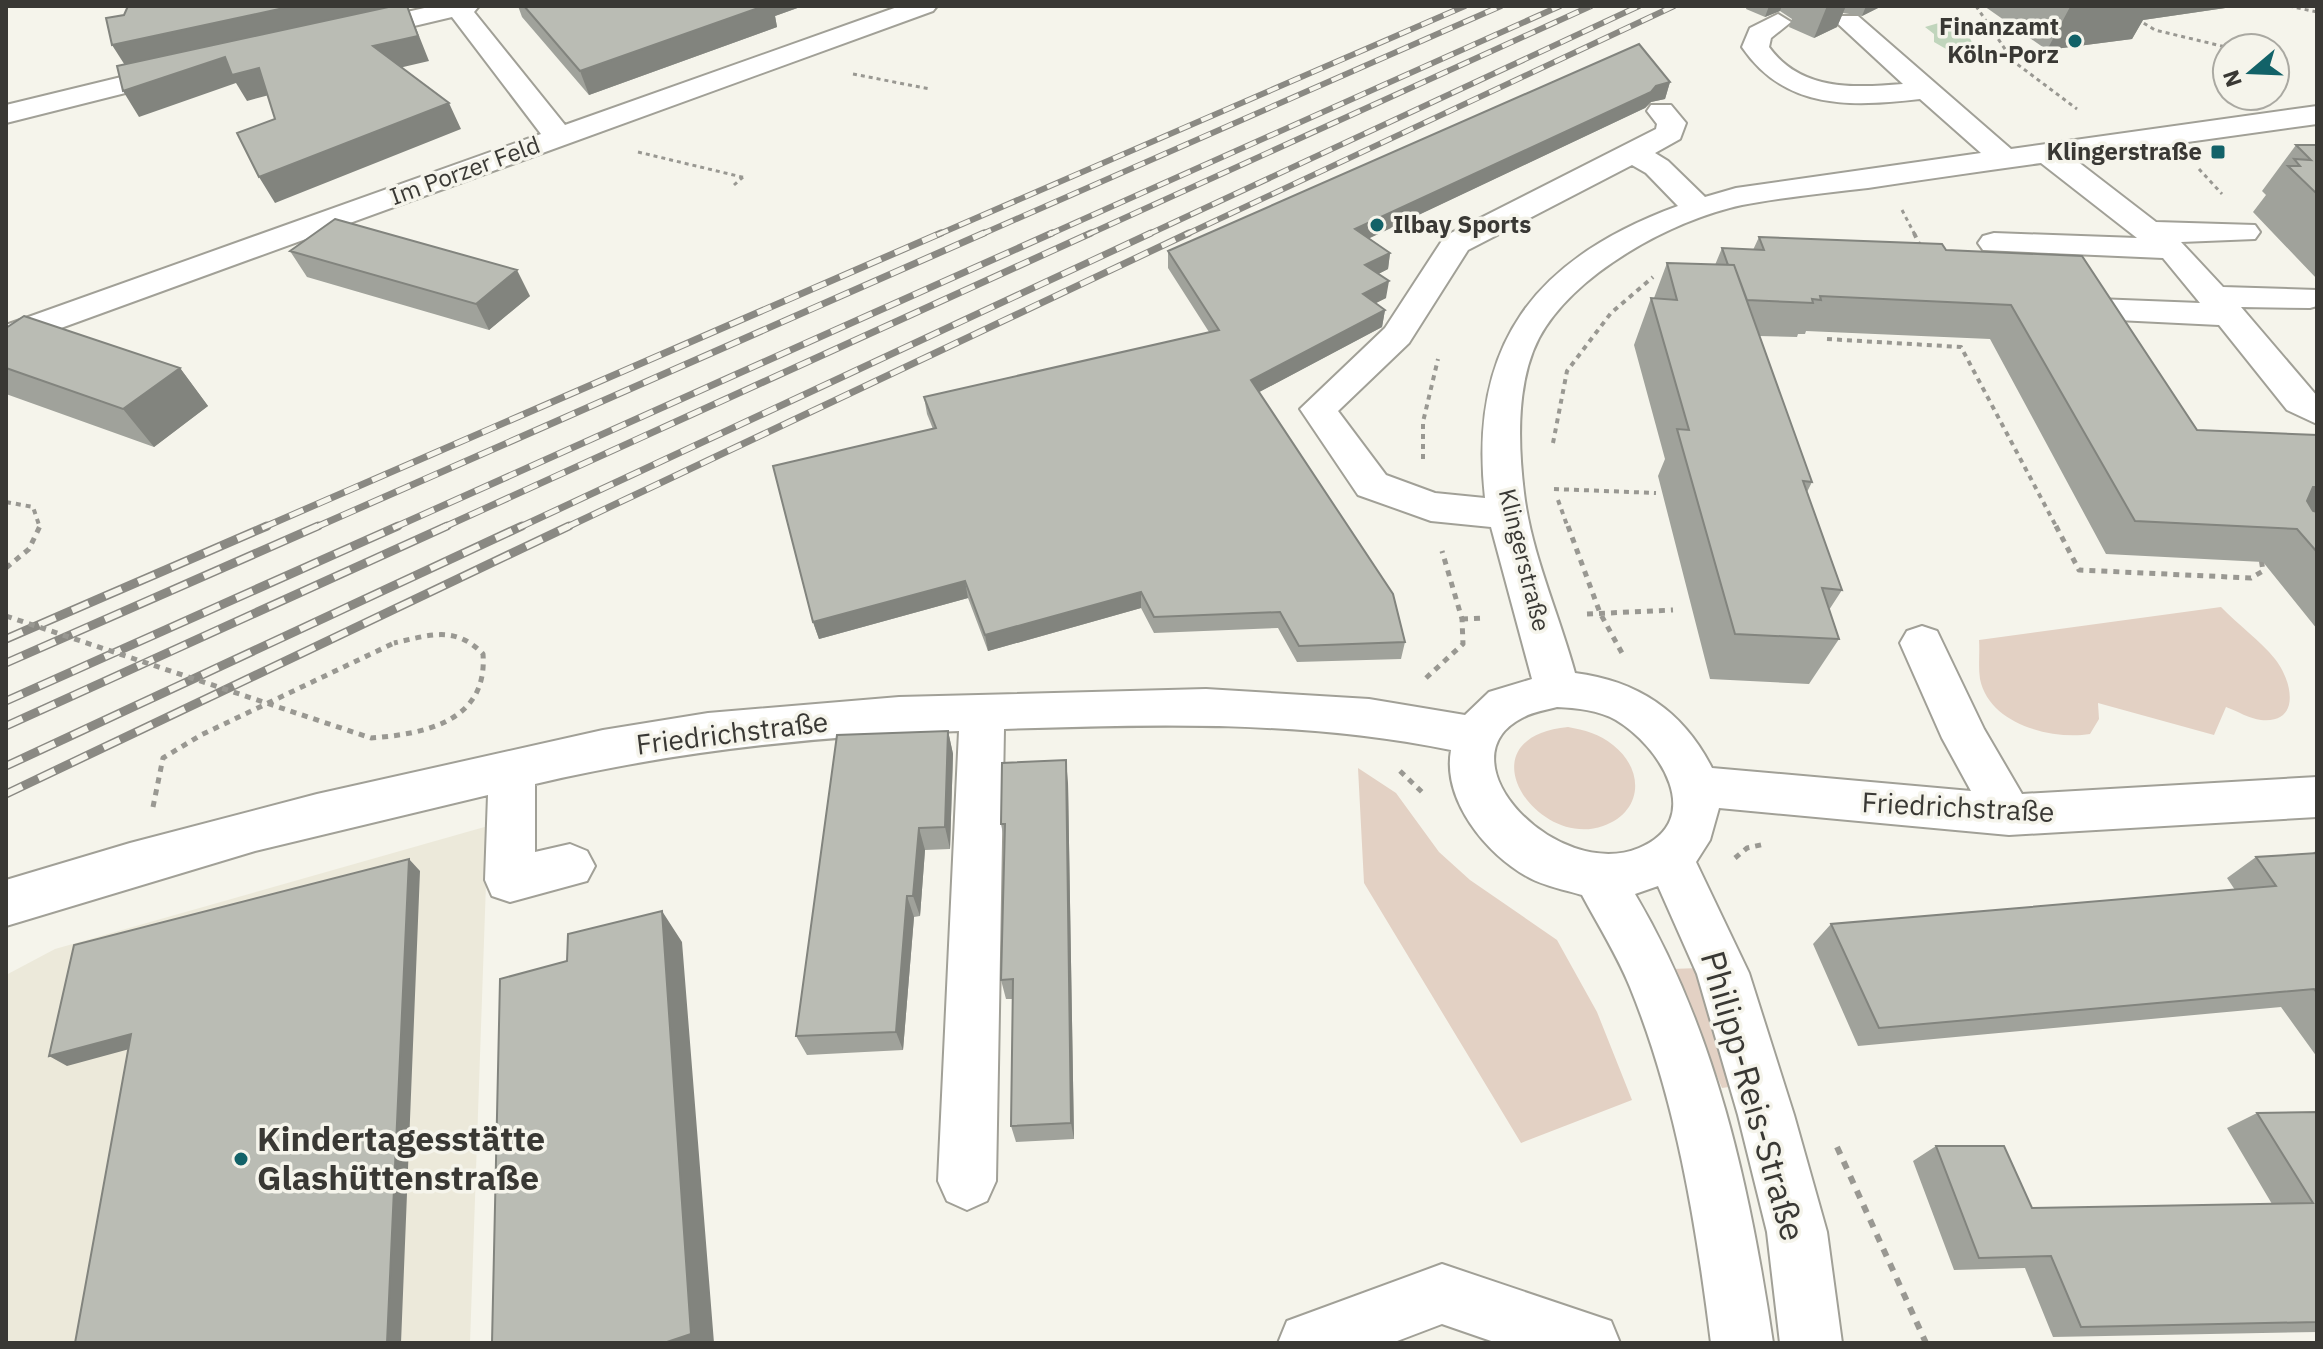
<svg xmlns="http://www.w3.org/2000/svg" width="2323" height="1349" viewBox="0 0 2323 1349" font-family="'IBM Plex Sans',sans-serif">
<rect width="100%" height="100%" fill="#f5f4eb"/>
<path fill="#ece9da" d="M488,826L470,1343H6V975L55,949Z"/>
<path fill="#e3d1c4" d="M2221,607C2238,625 2260,640 2275,659C2292,680 2302,724 2261,720C2250,719 2237,711 2226,707L2214,735L2098,703L2099,719L2090,734C2051,740 1989,724 1980,679C1978,666 1980,653 1979,640Z
M1568,727C1584,730 1600,734 1613,745C1645,770 1643,812 1603,826C1537,850 1460,738 1568,727Z
M1358,768L1396,793L1439,852L1470,880L1557,940L1597,1012L1632,1100L1521,1143L1364,883Z
M1698,968L1729,1087L1722,1088L1672,969Z"/>
<path fill="#c0d5bc" d="M1942,22L1963,26L1973,44L1989,56L1987,61L1965,60L1934,42V34L1925,27Z"/>
<g fill="none" stroke-linecap="round" stroke-linejoin="round">
<g stroke="#a1a097" stroke-width="4">
<path id="minor" d="M433,6H479L474,12L565,125L900,6H937L933,11L6,348V325L541,134L452,17L355,40L346,38L342,32L346,26Z
M1778,14L1791,22L1771,38L1769,47C1801,91 1853,88 1903,84L1836,22L1840,16H1858L2011,149L2317,106V124L2073,158L2156,222L2255,225L2260,232L2255,239L2181,242L2223,287L2317,290V306L2310,308L2241,307L2317,396V424L2287,410L2219,325L2097,319L2085,316L2080,309L2085,302L2097,299L2200,303L2163,258L1983,250L1978,243L1983,236L1994,233L2137,238L2041,163C1983,171 1926,179 1868,188C1826,193 1783,197 1742,205C1672,220 1574,273 1539,338C1516,382 1518,444 1524,493C1531,553 1559,614 1575,673C1638,681 1683,711 1712,768L1971,791L1942,738L1900,643L1907,631L1922,626L1937,631L1984,729L2022,794L2317,777V817L2009,835L1719,808L1710,840L1696,862L1749,973L1794,1115L1827,1232L1842,1343H1780L1767,1232L1738,1115L1697,974L1658,886L1635,894C1716,1031 1750,1187 1773,1343H1711C1696,1222 1676,1100 1630,987C1617,955 1598,925 1582,895C1565,890 1544,886 1528,877C1486,854 1442,800 1451,750C1303,720 1154,724 1004,729L996,1181L987,1201L967,1210L947,1201L938,1181L959,731C815,736 675,751 535,784V852L570,844L587,851L595,866L587,881L510,902L492,896L485,880L488,795L255,851L6,926V880L130,843L317,794L603,730L708,713L899,697L1206,689L1369,699L1465,715L1489,692L1532,679L1491,527L1431,521L1358,495L1300,409L1385,328L1445,236L1656,129L1657,124L1647,111L1651,105H1671L1686,123L1680,139L1655,153L1668,161L1705,197L1736,188L1981,153L1920,99C1850,107 1785,110 1742,47L1750,28ZM1632,165L1646,173L1678,206C1536,258 1468,343 1485,498L1435,493L1386,475L1338,411L1409,343L1468,250ZM1557,707C1577,708 1598,710 1616,720C1660,746 1707,820 1639,848C1557,882 1440,760 1522,718C1532,712 1546,710 1557,707Z
M179,63L189,65L193,71L189,77L6,123V105Z
M1442,1264L1611,1321L1620,1343H1497L1442,1324L1392,1343H1278L1287,1321Z"/>
</g>
<path stroke="#999892" stroke-width="3" stroke-dasharray="4 4" stroke-linecap="butt" d="M1976,6L2013,61L2077,109
M2289,6L2317,12
M2137,19L2155,30L2230,48
M853,74L930,89
M638,152L746,178
M2199,169L2222,194
M734,185L743,177
M1902,210L1915,235"/>
<path stroke="#999892" stroke-width="4" stroke-dasharray="5 5" stroke-linecap="butt" d="M1914,233L1921,248
M1827,339L1961,347L2057,528
M1553,443L1567,371L1611,313L1653,277
M1423,459V422L1438,359
M1554,489L1656,493
M1558,500L1568,528
M6,502L33,507L40,528"/>
<path stroke="#999892" stroke-width="5" stroke-dasharray="6 6" stroke-linecap="butt" d="M1568,526L1600,613L1622,653
M2056,526L2079,570L2251,578L2263,571L2261,558
M6,568L29,549L40,526
M1587,614L1673,610
M1462,619L1485,618
M1426,678L1463,644L1462,619L1442,551
M1400,771L1423,793
M153,807L163,758L201,735L394,643
M1735,858L1747,848L1765,844"/>
<path stroke="#999892" stroke-width="6" stroke-dasharray="8 8" stroke-linecap="butt" d="M1837,1147L1926,1343"/>
<use href="#minor" fill="#fff" fill-rule="evenodd"/>
<g stroke="#8a8983" stroke-width="6">
<path id="rail-far2" d="M937,235L1465,6
M980,235L1501,6
M1048,235L1560,6
M1087,235L1591,6
M1147,235L1639,6
M1185,235L1674,6"/>
</g>
<g stroke="#8a8983" stroke-width="7">
<path id="rail-far1" d="M262,528L941,233
M314,528L984,233
M393,528L1052,233
M442,528L1091,233
M518,528L1151,233
M565,528L1189,233"/>
</g>
<g stroke="#8a8983" stroke-width="9">
<path id="rail" d="M6,639L267,526
M6,663L318,526
M6,701L398,526
M6,726L447,526
M6,766L522,526
M6,794L569,526"/>
</g>
<use href="#rail-far2" stroke="#f5f4eb" stroke-width="4" stroke-dasharray="12" stroke-linecap="butt"/>
<use href="#rail-far1" stroke="#f5f4eb" stroke-width="5" stroke-dasharray="15" stroke-linecap="butt"/>
<use href="#rail" stroke="#f5f4eb" stroke-width="6" stroke-dasharray="18" stroke-linecap="butt"/>
<path stroke="#999892" stroke-width="5" stroke-dasharray="6 6" stroke-linecap="butt" d="M6,616L371,738C424,734 488,722 483,654C455,625 430,635 394,643"/>
</g>
<path fill="#a0a29b" d="M518,6H803L775,16L777,27L589,95L522,17Z
M1747,6H1882L1862,16L1843,13L1837,27L1814,38L1789,27L1792,19L1780,11L1765,17L1746,9Z
M1984,6H2239L2143,20L2132,39L2047,50Z
M1670,82L1665,99L1651,102L1645,108L1369,238L1390,253L1388,269L1378,274L1386,298L1376,303L1385,310L1382,327L1259,392L1405,642L1401,659L1297,662L1278,628L1154,633L1141,608L988,651L968,598L819,639L813,622L933,429L927,414L924,397L1209,332L1168,268V251Z
M2296,145H2317V279L2253,212L2266,195L2262,191Z
M1759,237L1946,250L2197,430L2317,435V629L2263,562L2106,554L1990,339L1806,331L1805,334H1798L1797,337L1759,336L1812,482L1807,492L1842,590L1829,610L1839,639L1809,684L1710,679L1658,476L1665,459L1634,345L1651,298H1654L1667,263L1715,265L1722,248L1753,250Z
M290,251L530,296L489,330L307,277Z
M6,328L180,368L208,406L154,447L6,394Z
M948,731L953,754L950,849L925,850L920,916L914,917L903,1050L807,1055L796,1036Z
M1068,783L1074,1139L1016,1142L1011,1126L1013,999H1006L1001,980L1005,844L1001,824Z
M2317,850V1057L2281,1007L1858,1046L1813,944L1831,924L2235,890L2227,878L2256,857L2313,853Z
M2317,1112V1332L2053,1337L2025,1268L1954,1270L1913,1161L1936,1146L2032,1208L2272,1204L2227,1128L2257,1113Z"/>
<path fill="#82847e" d="M293,6H409V8H408L429,61L386,71L373,46L407,8L128,70L112,45Z
M762,6H803L775,16L777,27L589,95L580,71Z
M1769,6H1782L1780,11L1765,17Z
M1827,6H1846L1837,27L1814,38Z
M1866,6H1882L1862,16Z
M2080,6H2239L2143,20L2132,39L2047,50L2070,7Z
M225,57L259,68L273,94L247,101L236,83L139,117L123,91Z
M1670,82L1665,99L1651,102L1645,108L1353,246L1355,229L1656,86Z
M449,103L461,129L275,203L259,177Z
M1390,253L1388,269L1363,282L1365,265Z
M517,270L530,296L489,330L476,304Z
M1389,281L1386,298L1360,311L1363,294Z
M1385,310L1382,327L1250,397L1251,380Z
M180,368L208,406L154,447L123,409Z
M2313,487H2317V514L2279,521Z
M965,581L968,598L819,639L813,622Z
M1141,592V608L988,651L985,635Z
M948,731L953,754L950,849L945,827Z
M1066,760L1068,783L1074,1139L1071,1123Z
M919,828L925,850L920,916L913,896Z
M409,859L420,871L401,1343H387Z
M907,896L914,917L903,1050L896,1032Z
M662,911L682,942L714,1343H664Z
M131,1034L148,1044L67,1066L49,1056Z"/>
<path fill="#babcb4" stroke="#82847e" stroke-width="2" d="M128,6H293L112,45L106,18L124,15Z
M393,6H407L418,36L373,46L449,103L259,177L237,133L275,119L259,68L232,75L225,57L123,91L117,66Z
M524,6H764L580,71Z
M1639,44L1670,82L1656,86L1651,92L1355,229L1390,253L1365,265L1389,281L1363,294L1385,310L1251,380L1393,594L1405,642L1299,646L1280,612L1154,617L1141,592L985,635L965,581L813,622L773,466L936,428L924,397L1219,330L1168,251Z
M2296,145H2317V194L2288,166H2300L2294,159L2311,160Z
M335,219L517,270L476,304L290,251Z
M1759,237L1942,244L1946,250L2082,256L2197,430L2317,435V487H2313L2307,501L2313,511L2317,512V552L2297,529L2135,521L2011,305L1820,296L1821,300L1812,299L1813,303L1747,300L1734,265H1728L1722,248L1764,250Z
M1667,263L1734,265L1812,482L1803,481L1842,590L1822,588L1839,639L1735,634L1677,429L1689,430L1651,298L1677,300Z
M24,316L180,368L123,409L6,368V328Z
M948,731L945,827L919,828L913,896H907L896,1032L796,1036L837,735Z
M1066,760L1071,1123L1011,1126L1013,979L1001,980L1005,824H1001L1002,763Z
M2317,853V993L2314,989L1879,1028L1831,924L2276,886L2256,857Z
M409,859L387,1343H75L131,1034L49,1056L74,945Z
M662,911L691,1334L664,1343H492L500,979L567,961L568,934Z
M2317,1112V1322L2081,1327L2051,1256L1979,1258L1936,1146H2004L2032,1208L2313,1203L2257,1113Z"/>
<g fill="#126268" stroke="#f5f4eb" stroke-width="3">
<circle cx="2075" cy="41" r="8"/>
<rect x="2210" y="144" width="16" height="16" rx="4"/>
<circle cx="1377" cy="225" r="8"/>
<circle cx="241" cy="1159" r="8"/>
</g>
<g text-anchor="middle" stroke-width="7" stroke-linejoin="round" paint-order="stroke">
<g font-size="24" font-weight="bold" fill="#393834" stroke="#f5f4eb" text-anchor="end">
<text x="2059" y="35">Finanzamt<tspan x="2059" dy="28">Köln-Porz</tspan></text>
<text x="2202" y="160">Klingerstraße</text>
<text x="1393" y="233" text-anchor="start">Ilbay Sports</text>
</g>
<g font-size="24" fill="#393834" stroke="#f5f4eb">
<text transform="translate(465 171) rotate(-20)" y="8">Im Porzer Feld</text>
<text transform="translate(1524 560) rotate(76)" y="8">Klingerstraße</text>
</g>
<g font-size="28" fill="#393834" stroke="#f5f4eb">
<text transform="translate(732 733) rotate(-7)" y="10">Friedrichstraße</text>
<text transform="translate(1958 807) rotate(3)" y="10">Friedrichstraße</text>
</g>
<g font-size="34" fill="#393834" stroke="#f5f4eb">
<text transform="translate(1753 1096) rotate(74)" y="12">Philipp-Reis-Straße</text>
</g>
<g font-size="34" font-weight="bold" fill="#393834" stroke="#f5f4eb" text-anchor="start">
<text x="257" y="1151">Kindertagesstätte<tspan x="257" dy="39">Glashüttenstraße</tspan></text>
</g>
</g>
<rect width="2323" height="1349" fill="none" stroke="#393834" stroke-width="16"/>
<g transform="translate(2251 72) rotate(251)"><circle r="38" fill="#f5f4eb" stroke="#aaa9a2" stroke-width="2"/>
<path d="M0-6L14 30L0 20L-14 30Z" fill="#126268"/>
<text y="-12" font-size="22" font-weight="bold" text-anchor="middle" fill="#393834">N</text>
</g>
</svg>
